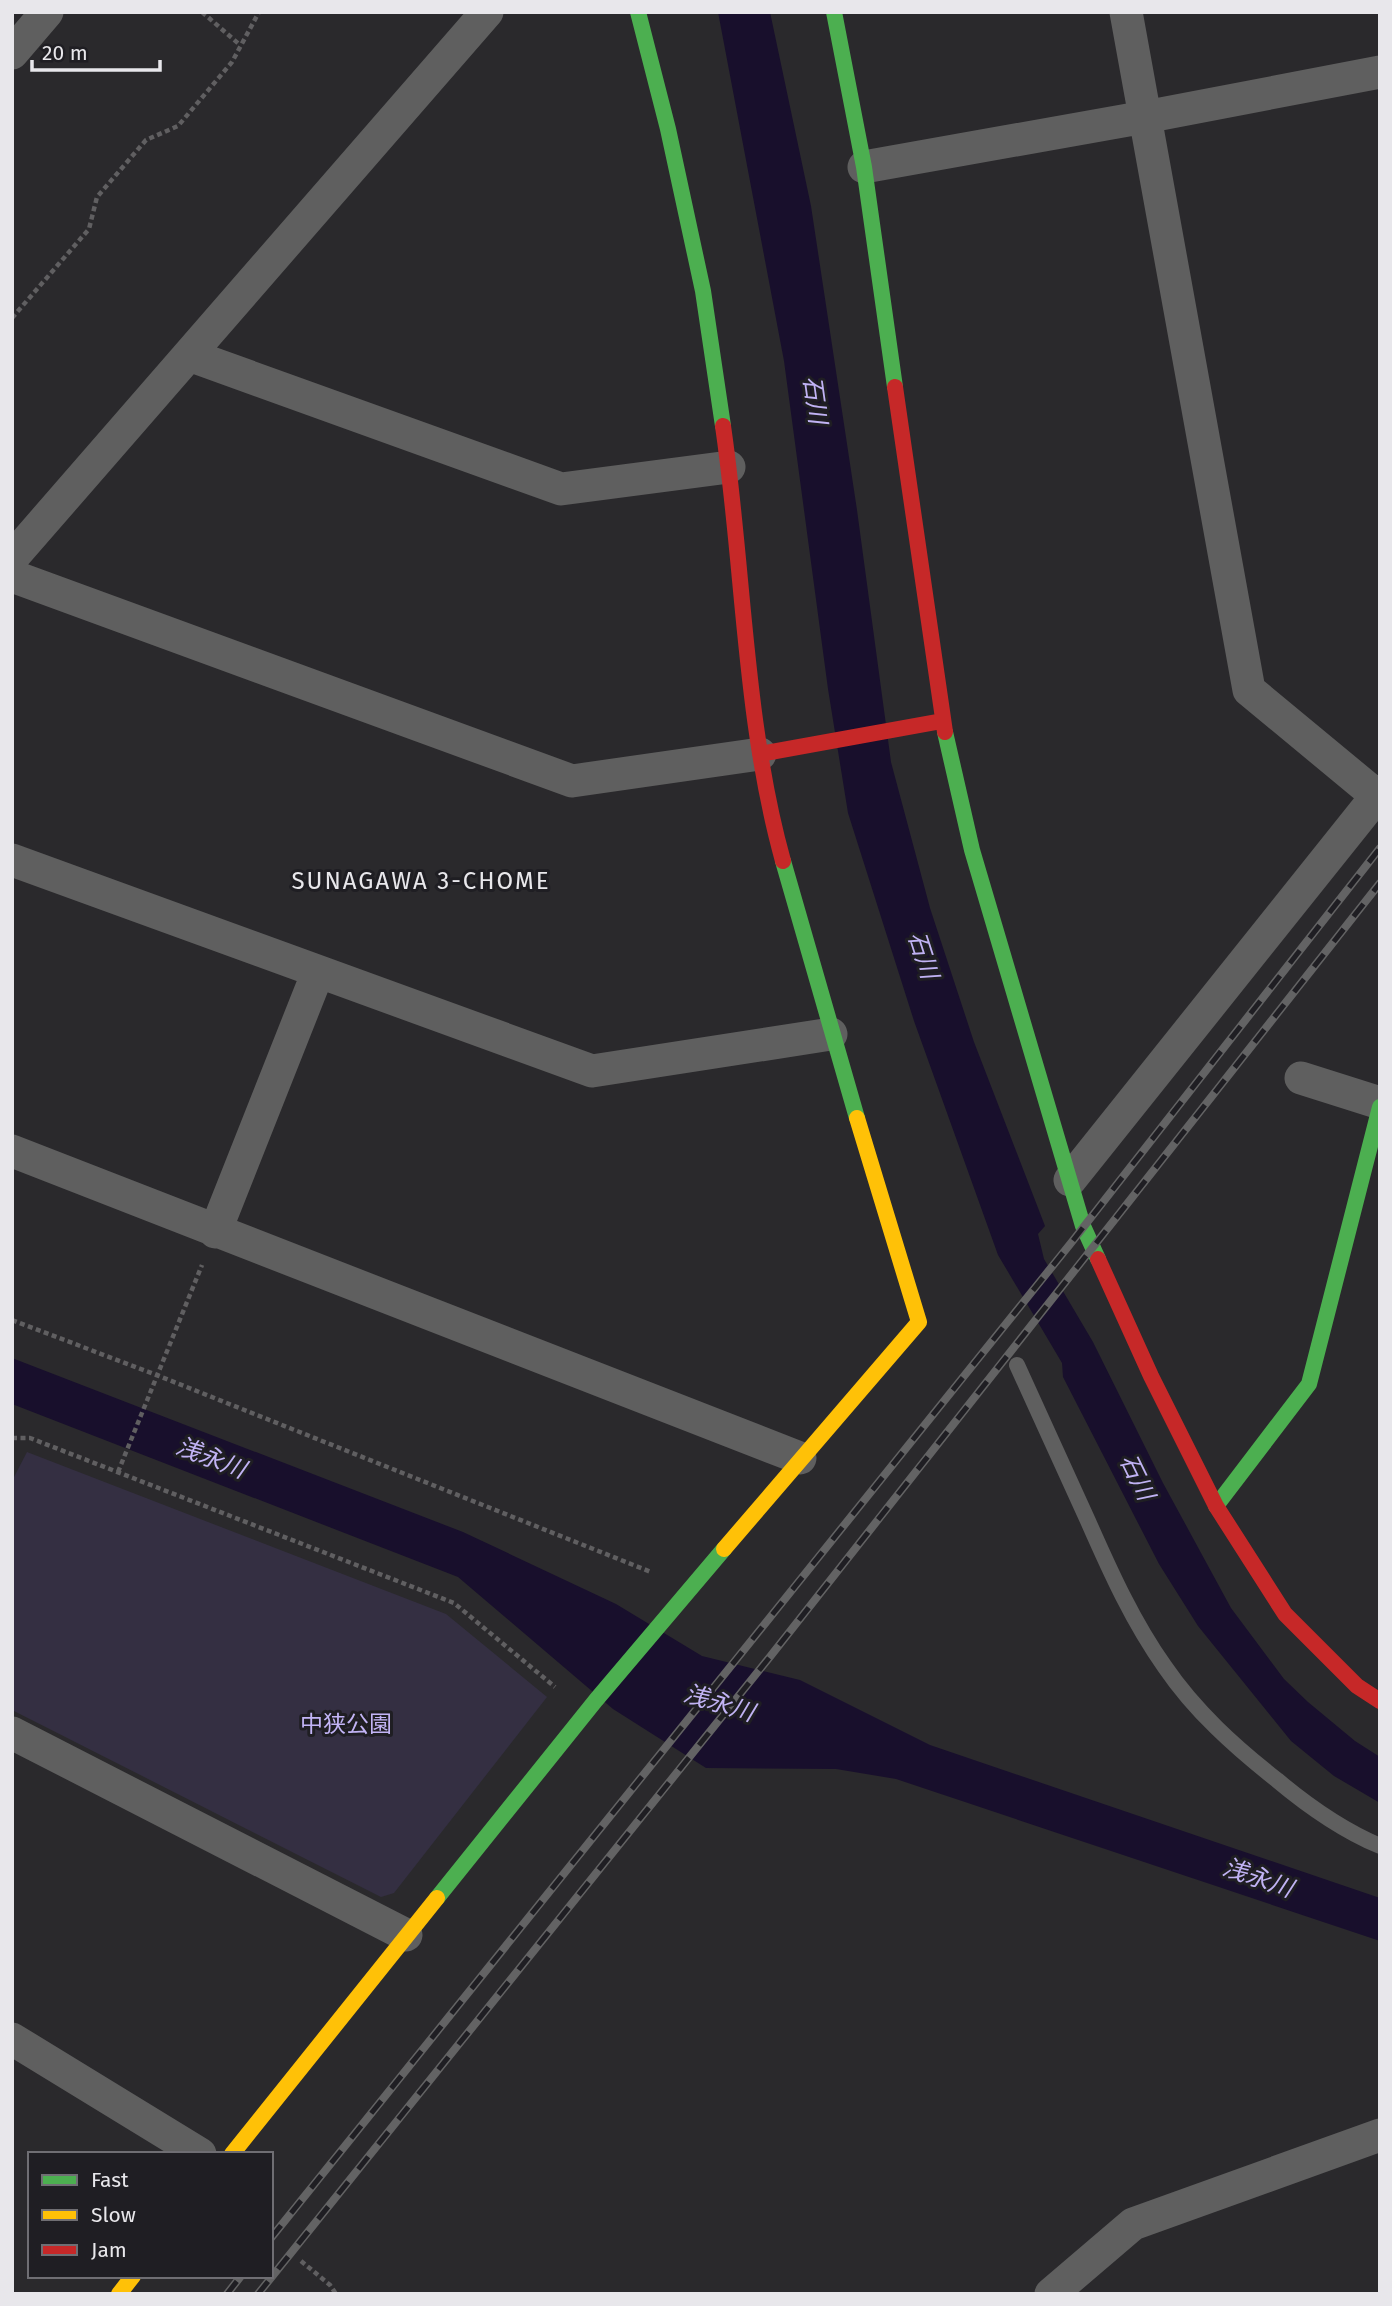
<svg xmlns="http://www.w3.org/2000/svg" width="1392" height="2306" viewBox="0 0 1392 2306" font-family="'Fira Sans','Noto Sans JP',sans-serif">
<rect width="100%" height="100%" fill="#2a292c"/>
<path fill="#342f42" d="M27,1452L446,1614L547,1697L394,1893L381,1897L12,1710V1481Z"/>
<path fill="#180f2c" d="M718,12H770L811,206L857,510L891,762L930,908L974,1042L1045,1226L1038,1234L1044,1259L1093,1342L1163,1483L1231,1608L1284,1679L1308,1702L1355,1741L1380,1757V1803L1334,1776L1291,1741L1198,1626L1159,1564L1063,1377L1062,1363L998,1255L914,1021L848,813L828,689L784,361Z
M12,1358L463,1532L616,1604L702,1656L800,1680L930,1745L1380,1898V1941L896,1779L836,1769L706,1768L613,1709L458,1577L12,1404Z"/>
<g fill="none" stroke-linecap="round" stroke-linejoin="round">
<path stroke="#605f61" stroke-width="4.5" stroke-dasharray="5 3.5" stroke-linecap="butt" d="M202,12L240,45
M12,318L89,229L97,197L146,140L178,126L232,62L259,12
M12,1320L159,1376L651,1572
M12,1438H30L454,1603L555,1687
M118,1472L202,1265
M301,2261L330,2285L336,2294"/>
<path stroke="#5f5f5f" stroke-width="16" d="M1017,1365C1041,1417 1064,1469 1088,1521C1110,1571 1133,1622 1165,1667C1195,1711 1235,1747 1277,1780C1308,1806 1342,1830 1380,1846"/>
<path stroke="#5f5f5f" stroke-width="33" d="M1126,12L1249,690L1377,796
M12,53L47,12
M864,167L1145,117L1380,72
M189,355L561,489L729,467
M12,558L487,12
M12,576L572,781L760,754
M12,860L592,1071L831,1034
M1301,1078L1380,1103
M12,1151L800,1458
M1070,1180L1380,792
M215,1232L318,972
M12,1733L406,1935
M12,2039L200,2154
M1051,2294L1133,2224L1380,2135"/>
<path stroke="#4caf50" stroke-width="16" d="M638,12L668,129L703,291L723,426
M834,12L864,167L895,387
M945,732L972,850L1083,1226L1098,1259
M783,861L857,1118
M1216,1506L1309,1384L1380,1107
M437,1898L596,1700L724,1549"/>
<path stroke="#ffc107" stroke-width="16" d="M724,1549L919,1322L857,1118
M232,2154L437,1898
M119,2294L133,2276"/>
<path stroke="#c62828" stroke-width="16" d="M895,387L945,732
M723,426C744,570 744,721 783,861
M760,754L942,721
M1098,1259L1151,1376L1216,1506L1285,1614L1357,1686L1380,1701"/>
<g stroke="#636364" stroke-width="8">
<path id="rail" d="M271,2238L1071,1243L1380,848
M227,2294L241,2276
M258,2294L769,1658L1380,883"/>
</g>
<use href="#rail" stroke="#1f1e23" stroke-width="5" stroke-dasharray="16" stroke-linecap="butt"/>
</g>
<g text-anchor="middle" stroke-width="6" stroke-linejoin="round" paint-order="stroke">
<g font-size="23" fill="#c2b4f5" stroke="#1f1e23">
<text x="346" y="1732">中狭公園</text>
</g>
<g font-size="24" font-style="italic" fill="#c1b3f4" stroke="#1f1e23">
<text transform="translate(815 400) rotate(82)" y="8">石川</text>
<text transform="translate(923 955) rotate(72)" y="8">石川</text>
<text transform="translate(211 1458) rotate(21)" y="8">浅永川</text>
<text transform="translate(1137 1477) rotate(64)" y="8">石川</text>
<text transform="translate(719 1703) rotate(17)" y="8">浅永川</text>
<text transform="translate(1258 1878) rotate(19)" y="8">浅永川</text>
</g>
<g font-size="24" letter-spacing="2" fill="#e8e7eb" stroke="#1f1e23">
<text x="421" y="889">SUNAGAWA 3-CHOME</text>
</g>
</g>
<rect width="1392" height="2306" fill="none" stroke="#e8e7eb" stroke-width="28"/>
<rect x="28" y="2152" width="245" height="126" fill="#1f1e23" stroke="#6f6e73" stroke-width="2"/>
<rect x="42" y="2175" width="35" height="10" fill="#4caf50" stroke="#6f6e73" stroke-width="2"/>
<text x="91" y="2187" font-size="21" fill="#e8e7eb">Fast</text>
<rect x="42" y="2210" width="35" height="10" fill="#ffc107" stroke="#6f6e73" stroke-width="2"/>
<text x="91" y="2222" font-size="21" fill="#e8e7eb">Slow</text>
<rect x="42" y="2245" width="35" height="10" fill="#c62828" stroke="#6f6e73" stroke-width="2"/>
<text x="91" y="2257" font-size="21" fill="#e8e7eb">Jam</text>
<path d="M32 60v10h128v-10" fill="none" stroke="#e8e7eb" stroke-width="3.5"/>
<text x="42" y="60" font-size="21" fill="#e8e7eb" stroke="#1f1e23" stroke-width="5" paint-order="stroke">20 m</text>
</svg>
